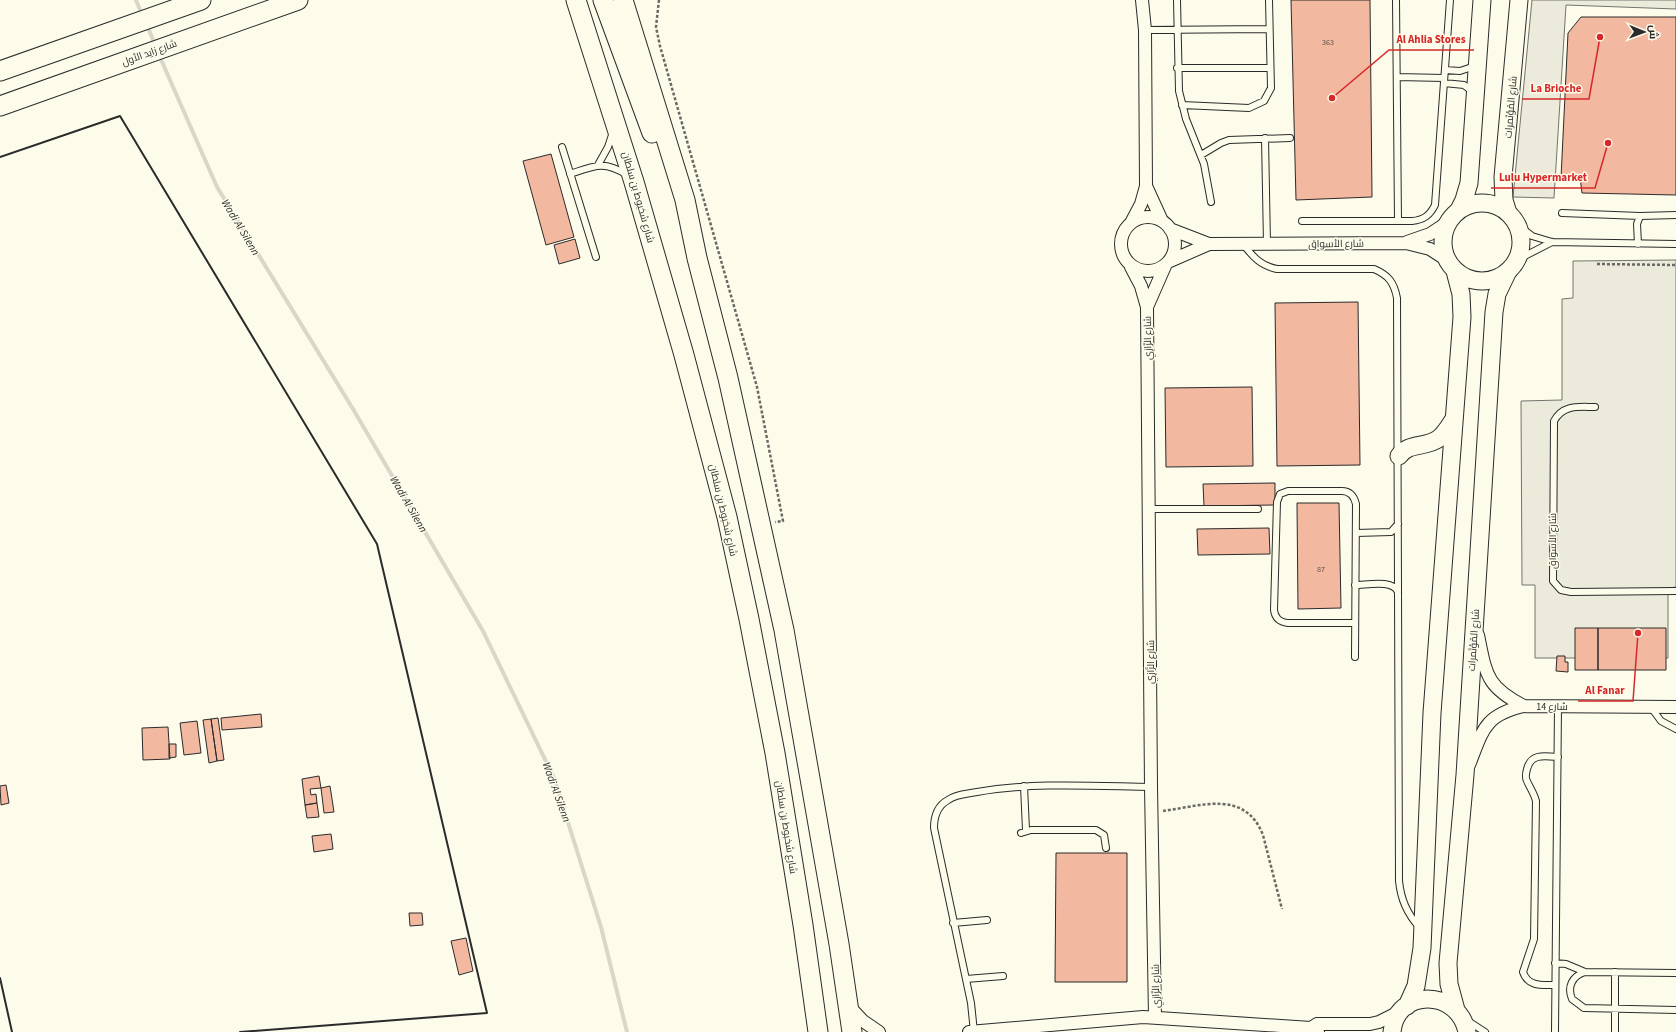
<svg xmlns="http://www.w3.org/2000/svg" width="1676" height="1032" viewBox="0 0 1676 1032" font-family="'Source Sans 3',Cairo,sans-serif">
<rect width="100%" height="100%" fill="#fdfbea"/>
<path fill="#eceadb" stroke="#74746e" d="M1532,0H1676V9L1566,5L1554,198L1513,197Z
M1676,260V587L1668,588V658H1535V585H1522L1521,401L1562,400V299L1573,298V261Z"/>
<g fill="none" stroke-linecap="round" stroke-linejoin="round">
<path stroke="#d8d7c9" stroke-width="4" d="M136,0L142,15
M147,25L155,45
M159,55L217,187L353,409L483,631L554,778L601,927L627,1032"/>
</g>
<path fill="#f2b8a0" stroke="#2b2b2b" d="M1291,0H1370L1372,197L1296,200Z
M1581,17H1676V195L1582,193L1580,177L1561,178L1568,33Z
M551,154L574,237L546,245L523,161Z
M575,239L580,258L559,264L554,245Z
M1358,302L1360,465L1277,466L1275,303Z
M1252,387L1253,466L1166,467L1165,388Z
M1275,483V505L1204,506L1203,484Z
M1297,503H1339L1341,608L1298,609Z
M1269,528L1270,554L1198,555L1197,529Z
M1575,628H1598V670H1575Z
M1598,628H1666V670H1598Z
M1557,656H1565V662H1568V672L1556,671Z
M261,714L262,727L222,730L221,718Z
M218,718L224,760L217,761L211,719Z
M211,719L217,761L209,763L203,720Z
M197,721L201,753L184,755L180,723Z
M168,727L170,759L143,760L142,728Z
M169,744H176V757L169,758Z
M319,776L321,788L310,789L311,795L316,794L317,803L305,805L302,779Z
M6,785L9,803L1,805L0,786Z
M330,786L334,812L324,813L321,788Z
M317,803L319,817L307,818L305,805Z
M331,834L333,849L314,852L312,836Z
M1056,853H1127V982H1055Z
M409,913H422L423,925L410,926Z
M466,938L473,971L459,975L451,941Z"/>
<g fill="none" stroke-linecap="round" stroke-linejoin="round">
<g stroke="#2b2b2b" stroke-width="8">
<path id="lane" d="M1177,0L1179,91L1186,119L1204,164L1211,202
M1396,0L1398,221
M1145,30L1269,29
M1177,68H1270
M1445,70L1460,71L1475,66
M1397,77L1444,78
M1444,83L1464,85L1472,91
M1182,105L1249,108L1264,101L1271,88L1269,0
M1265,138L1267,244
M562,147L596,257
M1201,155L1221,143L1229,140L1290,138
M598,165L608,147L613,132
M570,174C594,166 604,160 627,175
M1562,213L1640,216
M1302,221H1412C1424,220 1430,215 1435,205L1450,0
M1515,223L1532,236L1552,242L1676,244
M1243,244C1253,257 1261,266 1277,269H1374C1388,275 1394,282 1397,298L1399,881C1401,900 1407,913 1419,927
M1638,244L1637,224L1640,216L1676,215
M1515,261L1552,242
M1595,407C1579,407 1563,404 1554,421L1553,581L1561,590L1571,592L1676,591
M1149,509H1258
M1356,533L1391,532L1398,524
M1355,585C1367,585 1393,579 1398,592
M1355,657L1356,504C1354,496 1350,491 1342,491H1288L1280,494L1277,502L1274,610C1275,618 1279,622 1288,623H1355
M1650,706L1661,721L1676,729
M1024,786L1026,830
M1021,833L1031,830H1096L1104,835L1106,848
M953,923L987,920
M1555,963L1566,964L1585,972
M1676,973L1585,972C1572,976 1567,987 1572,999L1584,1008L1676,1010
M966,979L1003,976
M1555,985C1542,985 1528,987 1523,972L1534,939L1536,801C1534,793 1530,788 1527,781C1525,778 1526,773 1527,769C1531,753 1545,756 1558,757
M1468,1021L1485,1032
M974,1032L971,1003L934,828C934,817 937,806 948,800C956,794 967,794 977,792C1034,782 1093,786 1151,787
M1555,1032L1558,706
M1615,1032V972"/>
</g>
<g stroke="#2b2b2b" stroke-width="14">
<path id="street" d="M1146,186L1162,221
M1121 244a27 27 0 1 1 54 0a27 27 0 1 1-54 0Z
M1132,221L1141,204L1146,186L1145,30L1142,0
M1170,229L1209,244L1406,243L1430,249L1447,260
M1407,242L1430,234L1448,222
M1170,261L1209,244
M1131,267L1141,286L1147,307L1151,787L1155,1017
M1147,307L1165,266
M1478,635C1486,674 1486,687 1524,706
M1469,765C1483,730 1484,715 1524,706L1676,707
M848,1005L863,1021L879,1032
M1311,1028L1317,1024H1370L1379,1022L1401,1011
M969,1032L1143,1017L1311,1028L1318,1032"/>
</g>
<g stroke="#2b2b2b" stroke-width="19">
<path id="secondary" d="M1443 242a39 39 0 1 1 78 0a39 39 0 1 1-78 0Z
M1459,210L1464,200L1469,183L1482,0
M1508,213L1504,200L1503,177L1519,0
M1399,456C1409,442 1425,448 1438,439C1445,434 1449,426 1454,419
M1407,1006L1416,986L1422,948L1432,713L1462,317L1461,294L1455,271
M1456,1010L1449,984L1448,963L1465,775L1494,312L1497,294L1508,271
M1392,1032C1396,988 1458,988 1467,1032"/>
</g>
<g stroke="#2b2b2b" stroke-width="21">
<path id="primary" d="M576,0L634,182L684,355L727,517L749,619L775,753L803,925L818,1032
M603,0L652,133
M623,0L685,200L697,258L728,378L784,630L839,944L852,1032
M0,71L201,0
M0,106L298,0"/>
</g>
<path stroke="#6a6964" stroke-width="2.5" stroke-dasharray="3 2" stroke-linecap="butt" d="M659,0L656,27L660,46L757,387L783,521L775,522
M1597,264L1676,265
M1163,811C1201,806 1245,789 1263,835L1282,909"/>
<use href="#lane" stroke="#fdfbea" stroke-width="6"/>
<use href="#street" stroke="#fdfbea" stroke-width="12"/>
<use href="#secondary" stroke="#fdfbea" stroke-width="17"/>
<use href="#primary" stroke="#fdfbea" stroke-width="19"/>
<path stroke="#2b2b2b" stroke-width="2" d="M0,157L120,116L377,544L487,1013L240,1032
M0,978L12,1032"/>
</g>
<g text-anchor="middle" stroke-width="3" stroke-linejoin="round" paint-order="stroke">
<g font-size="8" fill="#5d4e48">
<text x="1328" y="45">363</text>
<text x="1321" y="572">87</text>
</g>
<g font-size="10" fill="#2b2b2b" stroke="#fdfbea">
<text transform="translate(149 52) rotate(-20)" y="4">شارع زايد الأول</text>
<text transform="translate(1510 107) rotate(-85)" y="4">شارع المُؤتَمرات</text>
<text transform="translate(639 197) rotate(74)" y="4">شارع شخبوط بن سلطان</text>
<text transform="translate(1336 243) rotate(-1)" y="4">شارع الأسواق</text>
<text transform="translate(1147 338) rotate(-91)" y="4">شارع الرَّازِي</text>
<text transform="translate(724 510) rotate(77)" y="4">شارع شخبوط بن سلطان</text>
<text transform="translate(1552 541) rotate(-90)" y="4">شارع الأسواق</text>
<text transform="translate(1473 640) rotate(-86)" y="4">شارع المُؤتَمرات</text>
<text transform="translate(1150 662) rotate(-90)" y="4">شارع الرَّازِي</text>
<text x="1552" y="710">شارع 14</text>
<text transform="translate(787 827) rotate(81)" y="4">شارع شخبوط بن سلطان</text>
<text transform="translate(1155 986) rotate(-91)" y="4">شارع الرَّازِي</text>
</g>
<g font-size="11" font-style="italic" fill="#2b2b2b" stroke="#fdfbea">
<text transform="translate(241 227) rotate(59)" y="4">Wadi Al Silenn</text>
<text transform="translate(409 504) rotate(60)" y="4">Wadi Al Silenn</text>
<text transform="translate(557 792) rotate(70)" y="4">Wadi Al Silenn</text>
</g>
</g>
<path fill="none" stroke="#d62828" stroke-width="1.5" d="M1332 98L1389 50H1474M1600 37L1589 99H1522M1608 143L1595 188H1491M1638 633L1633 701H1578"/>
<g fill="#d62828" stroke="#fdfbea" stroke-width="1.5">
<circle cx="1332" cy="98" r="4"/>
<circle cx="1600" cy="37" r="4"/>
<circle cx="1608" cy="143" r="4"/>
<circle cx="1638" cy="633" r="4"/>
</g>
<g font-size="11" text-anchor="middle" font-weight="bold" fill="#d62828" stroke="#fdfbea" stroke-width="3" stroke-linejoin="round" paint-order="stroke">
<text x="1431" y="43">Al Ahlia Stores</text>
<text x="1556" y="92">La Brioche</text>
<text x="1543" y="181">Lulu Hypermarket</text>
<text x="1605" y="694">Al Fanar</text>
</g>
<g transform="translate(1644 32) rotate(91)" stroke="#fdfbea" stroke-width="3" paint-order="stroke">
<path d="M0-3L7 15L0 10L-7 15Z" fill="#2b2b2b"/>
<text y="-6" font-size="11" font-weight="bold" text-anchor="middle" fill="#2b2b2b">ش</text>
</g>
</svg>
